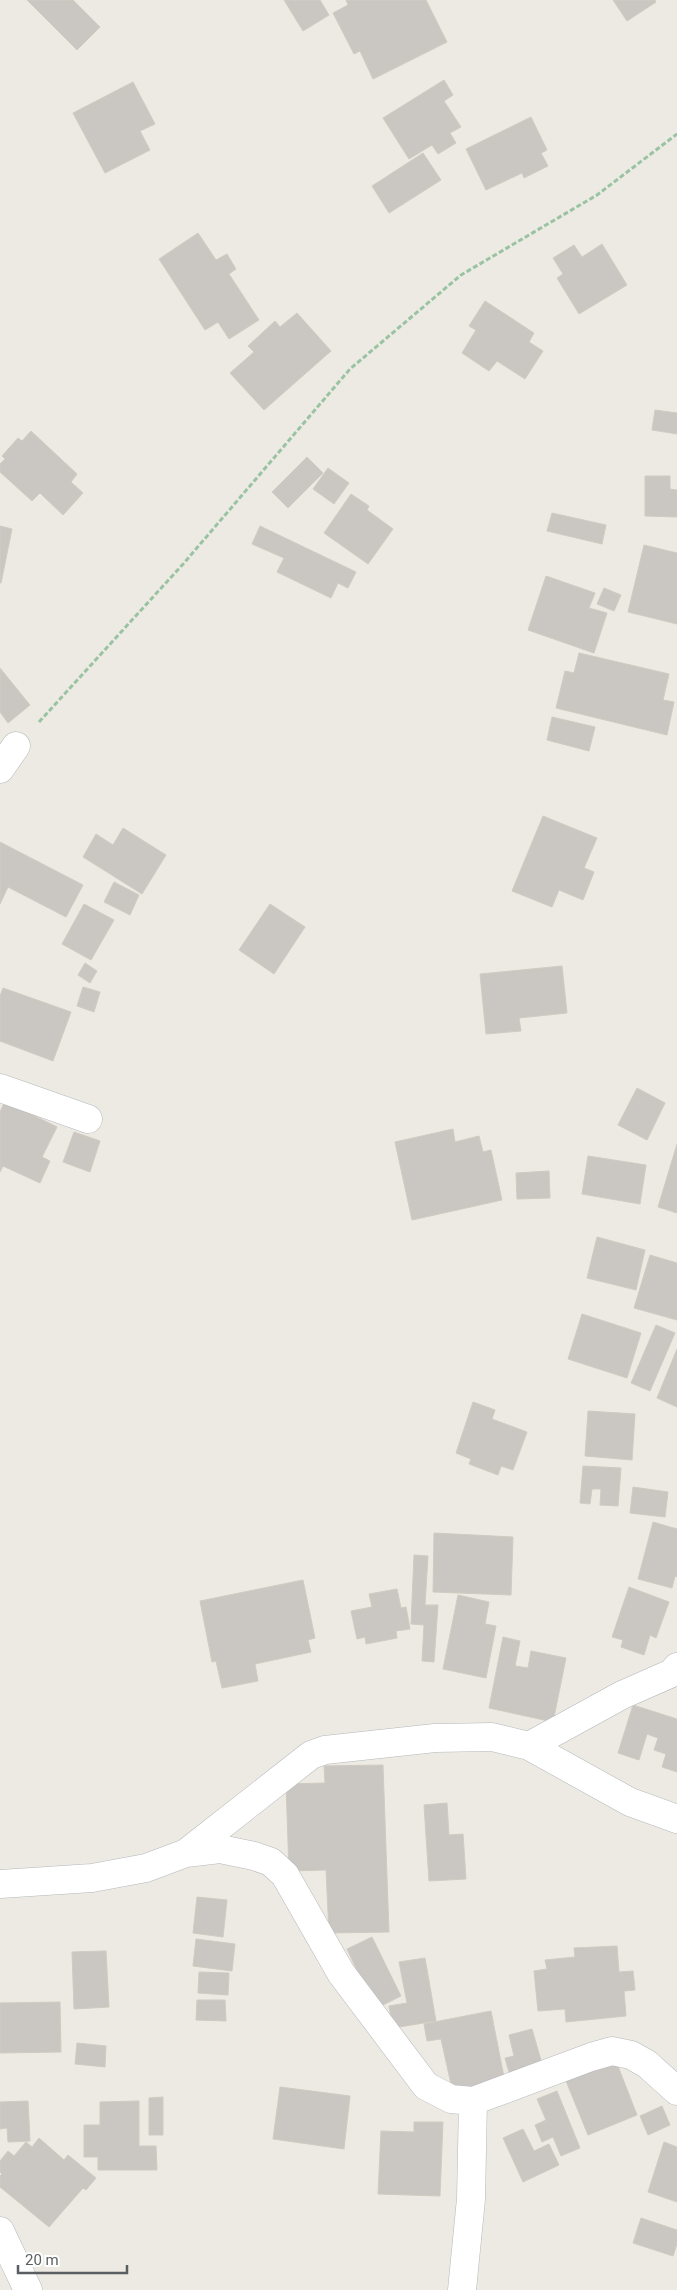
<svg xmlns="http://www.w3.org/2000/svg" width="677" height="2290" viewBox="0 0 677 2290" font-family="Roboto,sans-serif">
<rect width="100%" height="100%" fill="#eceae2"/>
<path fill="#cac6c1" stroke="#d1cbc1" d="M27,0H73L100,27L77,50Z
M284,0H320L329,15L303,31Z
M346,0H426L447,42L373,79L360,51L354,54L333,13L348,5Z
M613,0H655L656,2L627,21Z
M444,80L453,95L444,101L461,127L450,133L456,143L438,154L432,145L409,159L383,118Z
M133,82L155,124L140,131L150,150L105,173L73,113Z
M531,117L547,150L541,153L548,166L524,178L522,173L486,190L466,149Z
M423,153L441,180L389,213L372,186Z
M198,233L216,260L227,254L236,269L229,274L259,320L229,339L218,322L205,330L159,259Z
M602,244L627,285L579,314L557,278L563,274L553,258L574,245L582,257Z
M485,301L534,333L529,342L543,351L525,379L497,361L489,371L462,353L476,330L469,326Z
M297,313L331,351L264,410L230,373L254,352L248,346L275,321L280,327Z
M655,410L677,413V434L652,430Z
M31,431L77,474L71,482L83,493L63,515L40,493L32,501L0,472V464L5,459L2,456L18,438L22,441Z
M307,457L323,473L288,508L272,492Z
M328,468L349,483L334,504L313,489Z
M645,476H670V489L677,490V517L645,516Z
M351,494L369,506L367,510L393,529L368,564L324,533Z
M552,513L606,525L602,544L547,531Z
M0,526L12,529L1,583H0Z
M260,526L356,572L348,588L338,583L331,598L277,572L284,558L252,544Z
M644,545L677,553V624L628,612Z
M546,576L595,593L589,608L607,613L594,653L528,630Z
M604,588L621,595L614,611L597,604Z
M579,653L669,674L663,700L674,702L667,735L556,708L565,671L574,673Z
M0,668L30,705L8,723L0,712Z
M552,717L595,727L589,751L547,740Z
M543,816L597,838L584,868L594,872L583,900L559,890L552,907L512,891Z
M123,828L166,855L142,894L83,857L96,834L113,845Z
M0,842L83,885L66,917L8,887L0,904Z
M114,882L139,895L130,915L104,902Z
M84,904L114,920L91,960L62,944Z
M270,904L305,927L274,974L239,950Z
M85,963L97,971L90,983L78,975Z
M562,966L567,1013L519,1018L521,1031L486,1034L480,974Z
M83,987L100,992L94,1012L77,1006Z
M3,988L71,1012L53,1061L0,1041V996Z
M637,1088L665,1103L647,1140L618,1125Z
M5,1101L57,1127L42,1157L50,1161L40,1183L3,1166L0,1172V1112Z
M453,1129L455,1142L479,1136L483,1152L491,1150L502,1200L412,1220L395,1142Z
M74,1132L100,1141L90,1172L63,1162Z
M677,1144V1213L658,1207Z
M588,1156L646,1165L640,1204L582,1194Z
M549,1171L550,1198L517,1199L516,1173Z
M597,1237L645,1250L636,1290L587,1278Z
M650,1255L677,1263V1320L634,1308Z
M582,1314L641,1333L627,1378L568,1359Z
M656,1325L675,1333L650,1391L631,1383Z
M677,1349V1407L657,1398Z
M473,1402L495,1410L492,1419L527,1432L513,1470L501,1466L498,1475L469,1464L471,1459L456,1453Z
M588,1411L635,1414L632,1460L585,1456Z
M583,1466L621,1468L618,1506L600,1505L601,1489H592L590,1504L580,1503Z
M633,1487L668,1492L665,1517L630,1513Z
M653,1522L677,1529V1577L675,1576L672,1588L638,1579Z
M434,1533L513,1537L511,1595L433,1592Z
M414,1555L428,1556L425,1605H438L434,1662L422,1661L424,1625L411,1624Z
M303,1580L315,1638L308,1640L311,1652L255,1664L258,1681L222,1688L216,1661L212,1662L200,1601Z
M629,1587L669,1602L656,1638L650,1635L644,1655L621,1647L623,1640L612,1637Z
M397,1589L401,1608L406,1607L410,1629L396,1631L397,1638L366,1644L365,1637L357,1639L351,1611L372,1607L369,1594Z
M458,1595L489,1602L485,1624L496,1626L486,1678L443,1669Z
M503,1637L520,1641L515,1666L528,1668L531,1651L566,1658L553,1722L489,1708Z
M633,1705L677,1719V1772L662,1767L666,1754L654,1750L658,1738L647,1734L639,1760L618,1753Z
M383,1765L389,1932L329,1933L326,1870L289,1871L286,1784L325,1783L324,1766Z
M447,1803L449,1835L463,1834L466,1879L429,1881L424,1805Z
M197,1897L227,1900L223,1937L193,1933Z
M372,1937L401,1996L375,2009L347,1949Z
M196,1939L235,1944L232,1971L193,1966Z
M617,1946L619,1972L633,1971L635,1990L624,1991L626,2016L566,2022L565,2009L538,2011L534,1971L547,1969L545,1960L575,1957L574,1948Z
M106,1951L109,2007L74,2009L72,1952Z
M425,1958L436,2021L393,2028L389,2006L407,2003L399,1962Z
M199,1972L229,1973L228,1995L198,1993Z
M197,2000H225L226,2021L196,2020Z
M60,2002L61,2052L0,2053V2003Z
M491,2011L505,2082L453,2093L441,2039L427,2041L424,2024Z
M532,2029L543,2067L510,2076L505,2058L514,2056L509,2035Z
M77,2043L106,2046L105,2067L75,2064Z
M616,2061L637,2115L588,2135L566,2081Z
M280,2087L350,2096L344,2149L273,2139Z
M557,2091L580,2148L561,2156L553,2137L542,2142L535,2125L546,2120L537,2099Z
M163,2097V2135H149V2098Z
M28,2101L30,2141L8,2142L7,2128L0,2129V2102Z
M139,2101V2146H156L157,2170H98V2157H84V2125H100V2102Z
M662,2106L670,2125L648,2135L640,2116Z
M414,2122H443L440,2196L378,2194L381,2131L414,2132Z
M523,2129L534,2151L549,2144L559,2165L523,2182L503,2138Z
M39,2138L64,2160L68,2155L96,2178L86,2190L83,2188L49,2227L0,2187V2176L2,2174L0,2172V2161L8,2151L14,2156L26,2142L32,2147Z
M664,2142L677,2147V2202L648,2192Z
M641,2218L677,2230V2244L673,2256L633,2243Z"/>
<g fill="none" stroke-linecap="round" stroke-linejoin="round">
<g stroke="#b4b8bc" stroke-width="29">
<path id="street" d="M0,769L16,746
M0,1088L88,1119
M529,1746L622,1695L672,1673L677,1667
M186,1853L311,1755L325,1750L435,1738L492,1737L529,1746L630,1802L677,1819
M0,1884L92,1878L146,1868L186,1853L220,1849L254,1856L271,1862L285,1875L341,1973L426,2086L451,2099L473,2101L591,2057L612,2051L631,2055L647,2064L677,2091
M0,2231L28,2290
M462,2290L471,2199L473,2101"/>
</g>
<path stroke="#99c3a3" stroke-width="3" stroke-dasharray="5 2.5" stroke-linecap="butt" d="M39,722L184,563L350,369L461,275L597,195L677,134"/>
<use href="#street" stroke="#fff" stroke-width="28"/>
</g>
<path d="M18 2265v8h109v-8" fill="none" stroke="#5a5e62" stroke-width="2.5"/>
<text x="25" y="2265" font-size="15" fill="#5a5e62" stroke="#ffffff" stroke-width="4" paint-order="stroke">20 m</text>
</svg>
